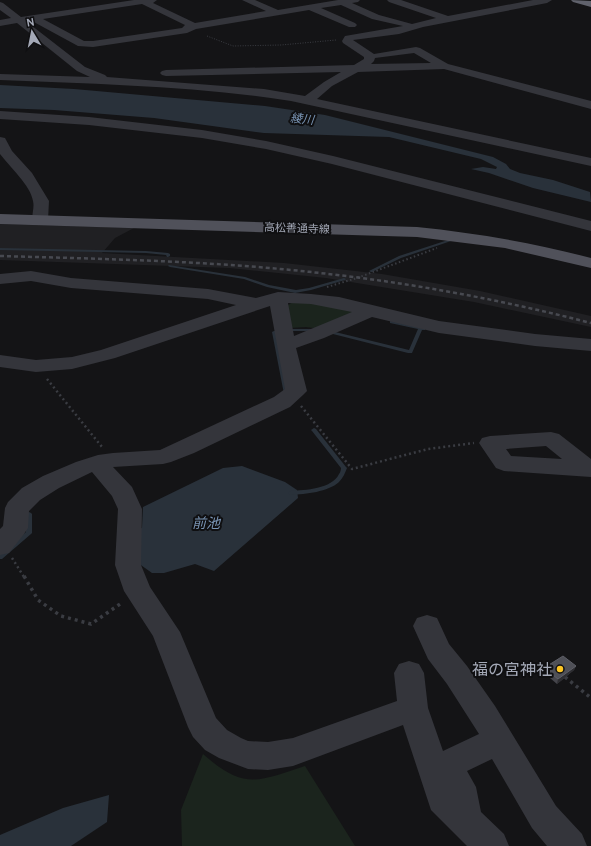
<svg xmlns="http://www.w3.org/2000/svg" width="591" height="846" viewBox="0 0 591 846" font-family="Cabin,'Noto Sans JP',sans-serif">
<rect width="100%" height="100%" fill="#141416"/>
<path fill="#202023" d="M0,224L134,228L115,238L102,253L284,263L382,274L480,291L591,316V327L474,302L326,278L229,268L0,260Z"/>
<path fill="#1b241d" d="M293,302H318L357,313L321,329L306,327L289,328L285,307Z
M203,754C244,790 256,782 305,766L355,846H182L181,810Z"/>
<path fill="#29313a" d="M0,85L74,89L265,106L325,115L493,157L506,164L510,169L520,173L553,180L590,192L591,202L533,188L489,173L471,169L483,167L496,169L497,167L481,159L389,137L264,133L154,118L54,110L0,108Z
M242,466L285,482L297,490L298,498L214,571L195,564L164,573H152L138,563L137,529L142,528L143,507L223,468Z
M109,795L107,822L71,846H0V835L63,808Z"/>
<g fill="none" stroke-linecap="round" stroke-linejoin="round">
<path fill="#29313a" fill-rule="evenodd" d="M448,240H449L451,241L401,258L372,272H371L369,271L399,256Z
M0,248L146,251L168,253L170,254V256L168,257H167L166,255L146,253L0,250Z
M169,265L245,277L269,285L296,290L309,288L344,278L346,279L345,280L311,290L295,293L267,287L244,279L170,267L168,266Z
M390,321H392L423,328L425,329V330H422L412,353H408L329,333V332L331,331L409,350L418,329L390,323Z
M293,329H317L319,330L317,331H293L276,333L288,394L286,395L284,394L272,332L274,331Z
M314,428L316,429L346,467L347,468C345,473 343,478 339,482C328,492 306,494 291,495L289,494L288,493L289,492L291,491C305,490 332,489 339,474C340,473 341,470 341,468L312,431L311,430Z
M29,512L31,513L32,514V533L31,534L2,559H0V554L26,532V514L27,513Z"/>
<path stroke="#3a3c42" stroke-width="1" stroke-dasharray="1 1.5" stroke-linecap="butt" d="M207,36L233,46L281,45L336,40"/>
<path stroke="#3a3c42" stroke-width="2" stroke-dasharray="1.5 2.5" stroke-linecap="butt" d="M327,287L357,278L437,248"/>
<path stroke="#3a3c42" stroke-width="2.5" stroke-dasharray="2 3" stroke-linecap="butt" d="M47,379L102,447
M301,406L352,469L428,449L474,443
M12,558L24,577"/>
<path stroke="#3a3c42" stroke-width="3.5" stroke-dasharray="3 4" stroke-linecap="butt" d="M24,576L38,600L61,616L91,624L123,602
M565,677L591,698"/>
<path fill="#34353b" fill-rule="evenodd" d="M134,0H157L153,3L195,23L266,11L242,0H255L278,10L338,0H360L358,2L352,3L379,15L412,24L436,18L389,2L387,0H401L448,16L533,0H552L547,3L423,27L399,34L353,40L374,54L416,47L420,48L448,64L591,101V109L444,69L358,72L332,86L317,99L591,158V166L291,101C195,86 97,84 0,80V74L90,77L77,71L17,23L0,26V20L11,18L0,10V2L3,3L21,17ZM142,4L185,25L182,28L93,41H84L43,19ZM341,5L372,19L403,26L345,36L342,41L343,43L364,57V59L354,65L166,70L162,71L160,73L162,75L166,76L341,72L324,82L305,96L264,89L107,77L105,75L85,67L27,22L32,21L78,46L93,47L187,33L196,29L309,10L349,27H355L357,25L355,23L321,8ZM414,53L431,63L371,64L374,61L375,58Z
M0,111L89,117L202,130L266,141L333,156L591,221V231L332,164L266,149L202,138L89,125L0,119Z
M0,137L5,138L12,151L32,173L49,201L48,220L46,223L40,225L34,223C30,217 35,209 33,201C31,186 9,166 0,154Z
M31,271L71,278L208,289L256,298L278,292L311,294L339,297L439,321L535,334L591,339V351L535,346L439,333L372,317L324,338L296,348L307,391L303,395L290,407L194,453L171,462L163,464L113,467L132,487L142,509L141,565L150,587L180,632L216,718L227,730L241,738L248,741L268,742L293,738L397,701L394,673L399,664L409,661L419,664L424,673L428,708L443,751L479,734L447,684L428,659L413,626L417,618L427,615L437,618L449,644L467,666L495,706L556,806L582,834L587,846H547L532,828L492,759L467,771L476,787L481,812L504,834L509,846H467L431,810L403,725L293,766L268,770L248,769L219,758L205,750L193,737L188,727L153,636L124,591L115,565L118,509L112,496L92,472L59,488L40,500L29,511L28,528L24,534L9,553L0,555V529L3,526L5,508L8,502L22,488L43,476L76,462L98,455L113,453L160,450L274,397L285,389L270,306L115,358L72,369L36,372L0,367V355L36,360L72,357L101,350L236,305L208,299L71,288L31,281L0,284V274ZM288,303L311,304L352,312L294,336Z
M551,432L559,434L591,459V477L504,471L496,468L479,443L482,438L490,436ZM546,446L562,459L511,456L506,449Z"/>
<path fill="#50515a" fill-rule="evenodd" d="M0,214L417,227C476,233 534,243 591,258V268L505,248L417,237L0,224Z"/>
<path fill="#60626c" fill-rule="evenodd" d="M571,0L591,1V7L573,2Z"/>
<path stroke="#474950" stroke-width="2.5" stroke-dasharray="4 3" stroke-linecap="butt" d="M0,256C107,259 214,261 320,273C412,283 502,300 591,323"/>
</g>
<path fill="#45454b" d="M576,666L574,670L557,684L543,672L544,668Z"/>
<path fill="#2d2d31" d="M576,666L574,670L557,684L558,679Z"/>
<path fill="#4f5057" stroke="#5d5e66" d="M563,656L576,666L558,679L544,668Z"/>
<circle fill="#fdc524" stroke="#0f0f11" stroke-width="1.5" cx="560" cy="669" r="4"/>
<g text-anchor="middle" stroke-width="4" stroke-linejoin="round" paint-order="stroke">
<g font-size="11" fill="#a4a9b7" stroke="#0f0f11">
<text transform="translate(297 228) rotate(2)" y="4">高松善通寺線</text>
</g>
<g font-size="12" font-style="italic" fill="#7994b4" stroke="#0f0f11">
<text transform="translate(302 119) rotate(6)" y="4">綾川</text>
</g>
<g font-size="14" font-style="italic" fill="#7994b4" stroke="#0f0f11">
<text x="206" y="528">前池</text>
</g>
<g font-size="16" fill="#a4a9b7" stroke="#0f0f11" text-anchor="end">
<text x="552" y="675">福の宮神社</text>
</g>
</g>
<g transform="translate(32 32) rotate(350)" stroke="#0f0f11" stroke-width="3" paint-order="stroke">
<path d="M0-3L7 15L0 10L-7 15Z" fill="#a4a9b7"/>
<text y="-6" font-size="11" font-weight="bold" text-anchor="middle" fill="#a4a9b7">N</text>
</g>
</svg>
